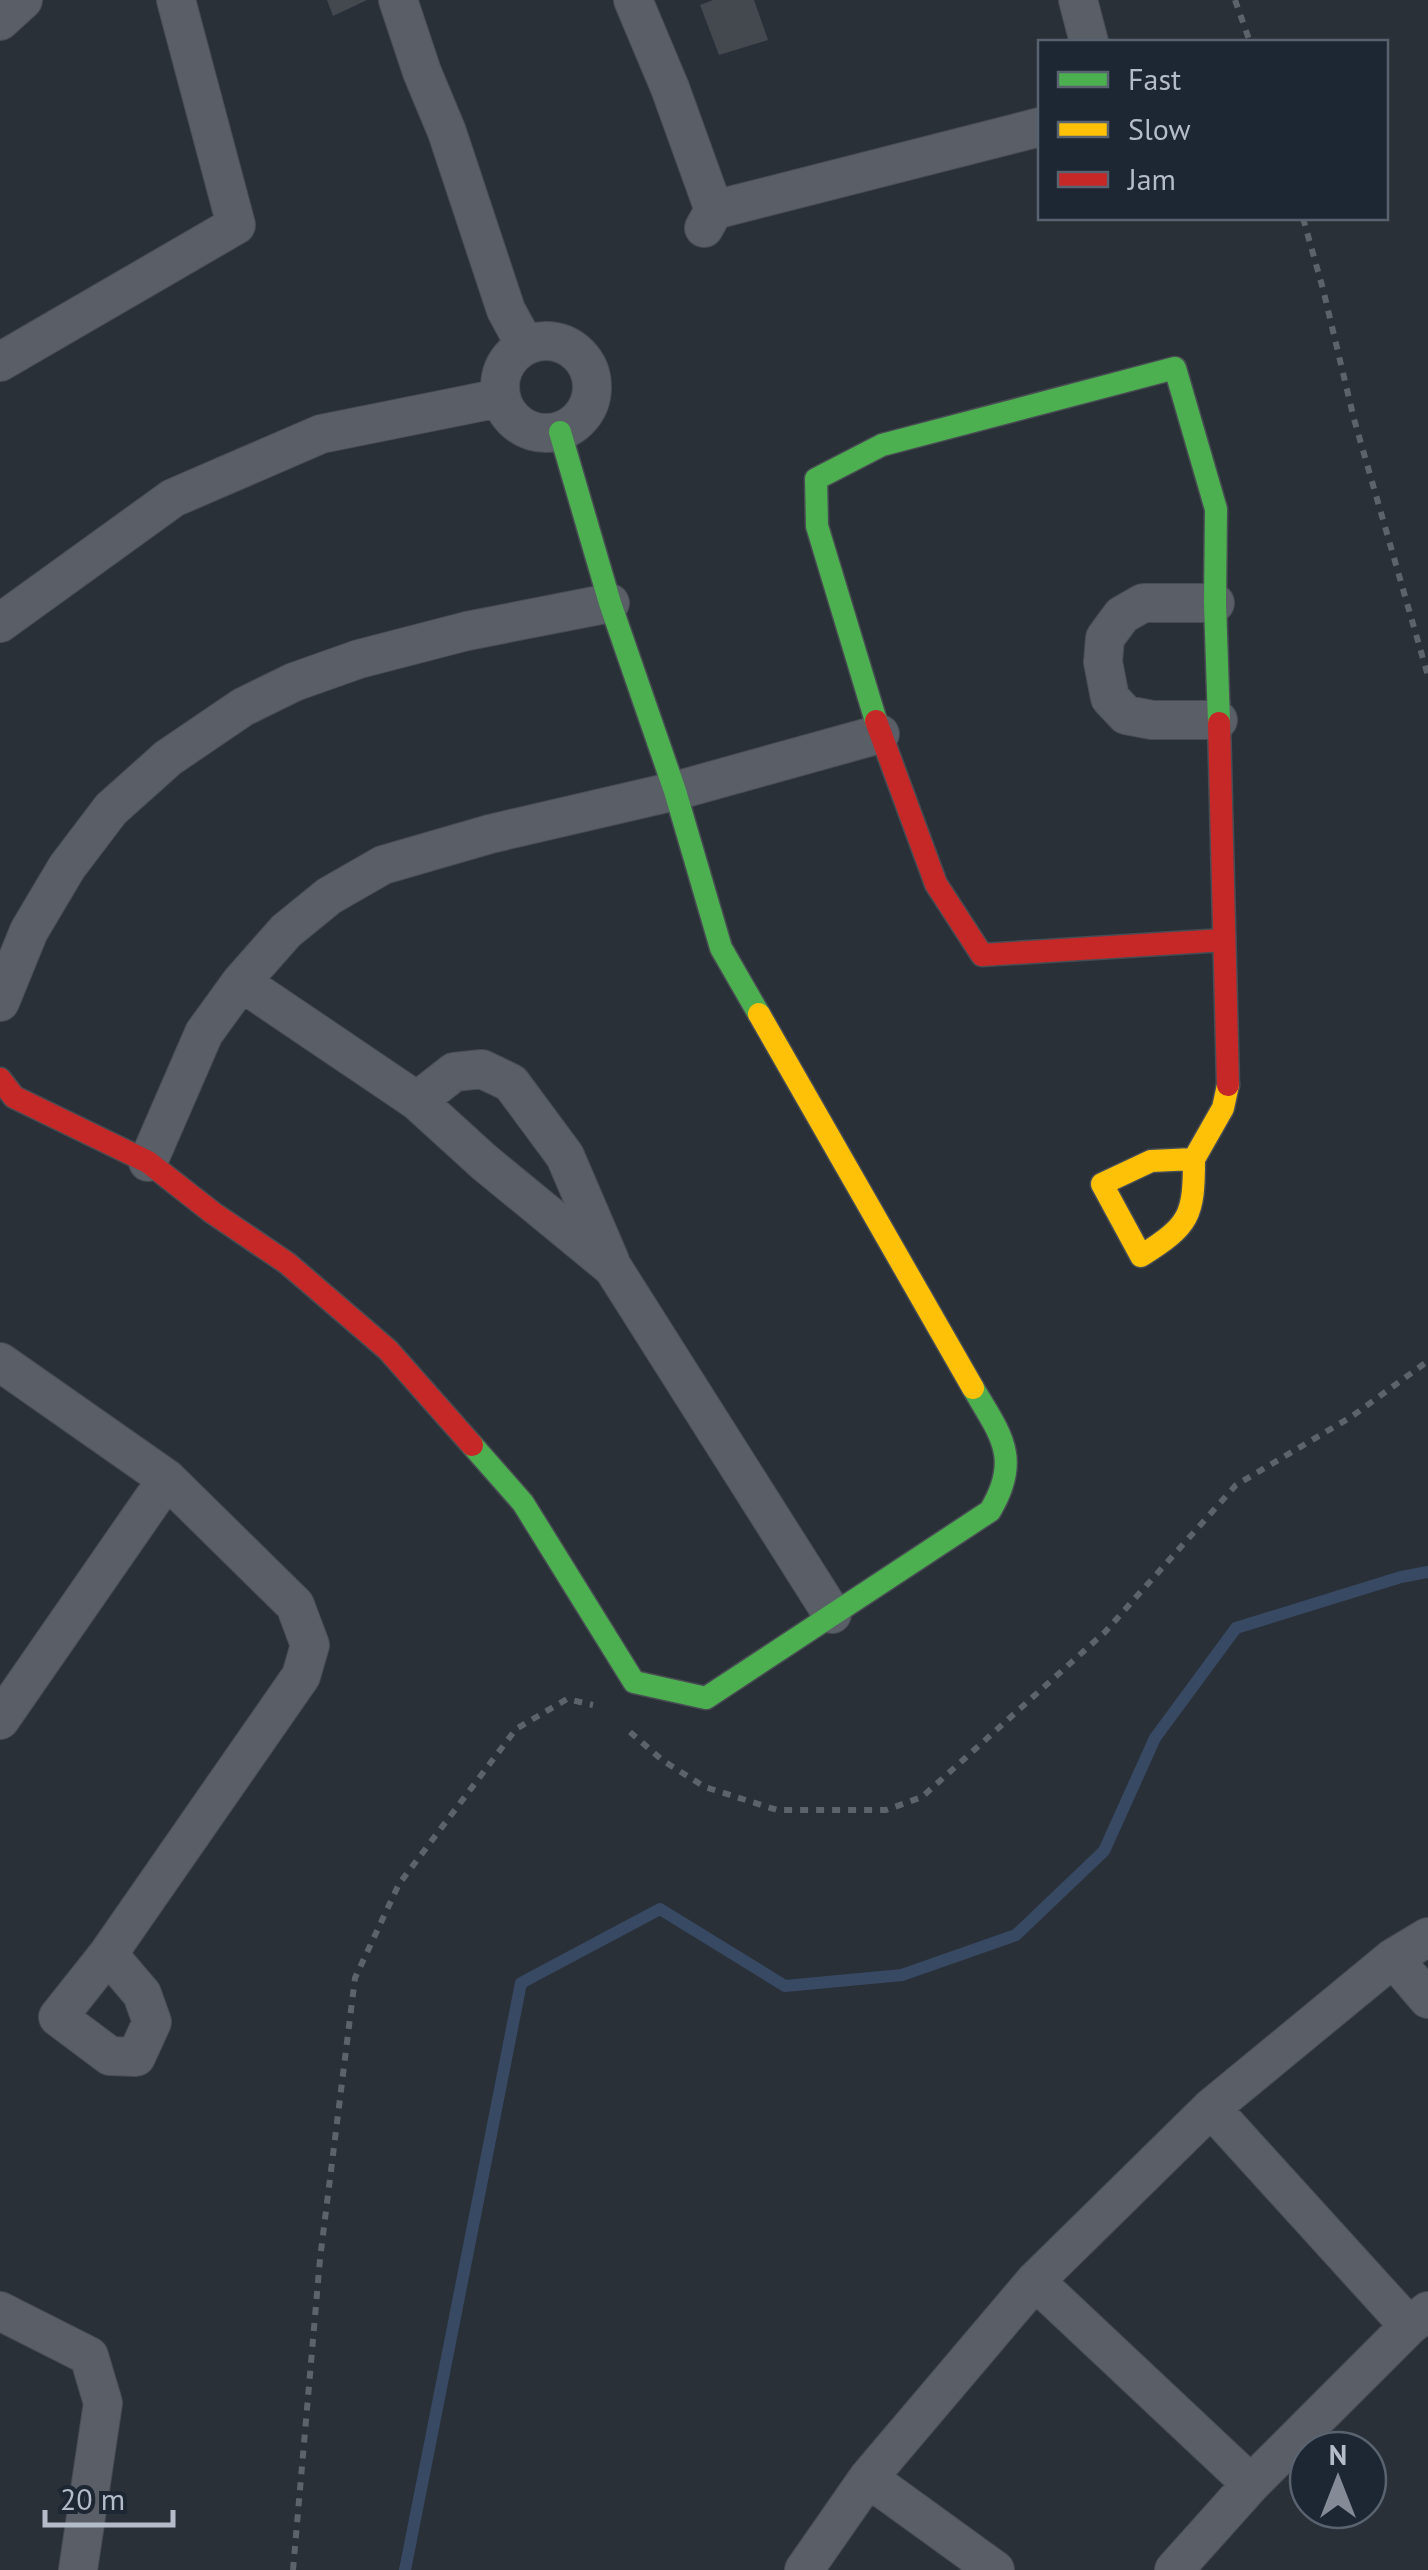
<svg xmlns="http://www.w3.org/2000/svg" width="1428" height="2570" viewBox="0 0 1428 2570" font-family="'PT Sans',sans-serif">
<rect width="100%" height="100%" fill="#2a3038"/>
<g fill="none" stroke-linecap="round" stroke-linejoin="round">
<path stroke="#384963" stroke-width="12" d="M405,2570L521,1983L660,1909L785,1986L902,1975L1016,1935L1104,1851L1155,1738L1236,1628L1401,1577L1428,1572"/>
</g>
<path fill="#444950" d="M327,0H367L333,16Z
M713,0H754L768,40L719,55L700,5Z"/>
<g fill="none" stroke-linecap="round" stroke-linejoin="round">
<g stroke="#484c53" stroke-width="40">
<path id="street" d="M398,0L422,72L447,132L506,310L525,345
M633,0L670,88L714,210L704,228
M1078,0L1089,42
M0,21L23,0
M714,210L1040,127
M500 387a46 46 0 1 1 92 0a46 46 0 1 1-92 0Z
M0,362L236,225L176,0
M1215,603H1143L1122,615L1105,638L1103,662L1110,698L1126,715L1152,720H1218
M0,623L173,498L321,434L500,398
M241,982L417,1101L484,1162L613,1268L832,1614
M0,1002L29,931L67,867L111,809L168,758L243,707L294,682L359,659L467,631L610,603
M417,1101L454,1072L482,1069L511,1083L565,1156L610,1261
M148,1162L204,1033L241,982L286,931L329,896L383,865L490,834L675,791L880,734
M0,1362L167,1479L295,1605L310,1645L301,1676L108,1954L58,2017L110,2056L136,2057L152,2022L142,1994L108,1954
M0,1720L167,1479
M1393,1958L1428,1999
M1211,2108L1409,2326
M1035,2281L1251,2484
M0,2311L89,2356L103,2403L78,2570
M868,2478L995,2570
M804,2570L868,2478L1035,2281L1211,2108L1393,1958L1428,1937
M1174,2570L1251,2484L1409,2326L1428,2311"/>
</g>
<g stroke="#484c53" stroke-width="25">
<path id="fast" d="M560,432L610,603L675,791L721,948L759,1014
M876,721L817,526L816,479L882,445L1175,368L1216,509L1215,603L1219,723
M472,1445L523,1503L634,1682L706,1698L990,1511C1022,1458 1000,1434 973,1388"/>
</g>
<g stroke="#484c53" stroke-width="25">
<path id="slow" d="M759,1014L973,1388
M1194,1159C1194,1216 1190,1225 1141,1256L1102,1184L1151,1161L1194,1159L1223,1108L1228,1085"/>
</g>
<g stroke="#484c53" stroke-width="25">
<path id="jam" d="M876,721L936,884L982,955L1224,940
M1219,723L1228,1085
M0,1079L14,1097L148,1162L213,1213L287,1263L388,1350L472,1445"/>
</g>
<path stroke="#5d636a" stroke-width="6" stroke-dasharray="8 8" stroke-linecap="butt" d="M1235,0L1250,42
M1303,218L1323,289L1354,419L1428,676
M630,1732L662,1760L705,1787L777,1810H886L922,1797L1105,1632L1236,1485L1351,1417L1428,1361
M293,2570L320,2259L355,1978L399,1884L516,1729L567,1699L593,1705"/>
<use href="#street" stroke="#5a5e66" stroke-width="38"/>
<use href="#fast" stroke="#4caf50" stroke-width="22"/>
<use href="#slow" stroke="#ffc107" stroke-width="22"/>
<use href="#jam" stroke="#c62828" stroke-width="22"/>
</g>
<rect x="1038" y="40" width="350" height="180" fill="#1d2633" stroke="#59626f" stroke-width="2.5"/>
<rect x="1058" y="72" width="50" height="15" fill="#4caf50" stroke="#59626f" stroke-width="2.5"/>
<text x="1128" y="90" font-size="30" fill="#b4bcc9">Fast</text>
<rect x="1058" y="122" width="50" height="15" fill="#ffc107" stroke="#59626f" stroke-width="2.5"/>
<text x="1128" y="140" font-size="30" fill="#b4bcc9">Slow</text>
<rect x="1058" y="172" width="50" height="15" fill="#c62828" stroke="#59626f" stroke-width="2.5"/>
<text x="1128" y="190" font-size="30" fill="#b4bcc9">Jam</text>
<g transform="translate(1338 2480)"><circle r="48" fill="#1d2633" stroke="#59626f" stroke-width="2.5"/>
<path d="M0-8L18 38L0 25L-18 38Z" fill="#848b96"/>
<text y="-15" font-size="28" font-weight="bold" text-anchor="middle" fill="#b4bcc9">N</text>
</g>
<path d="M45 2510v15h128v-15" fill="none" stroke="#b4bcc9" stroke-width="5"/>
<text x="60" y="2510" font-size="30" fill="#b4bcc9" stroke="#1d2633" stroke-width="8" paint-order="stroke">20 m</text>
</svg>
